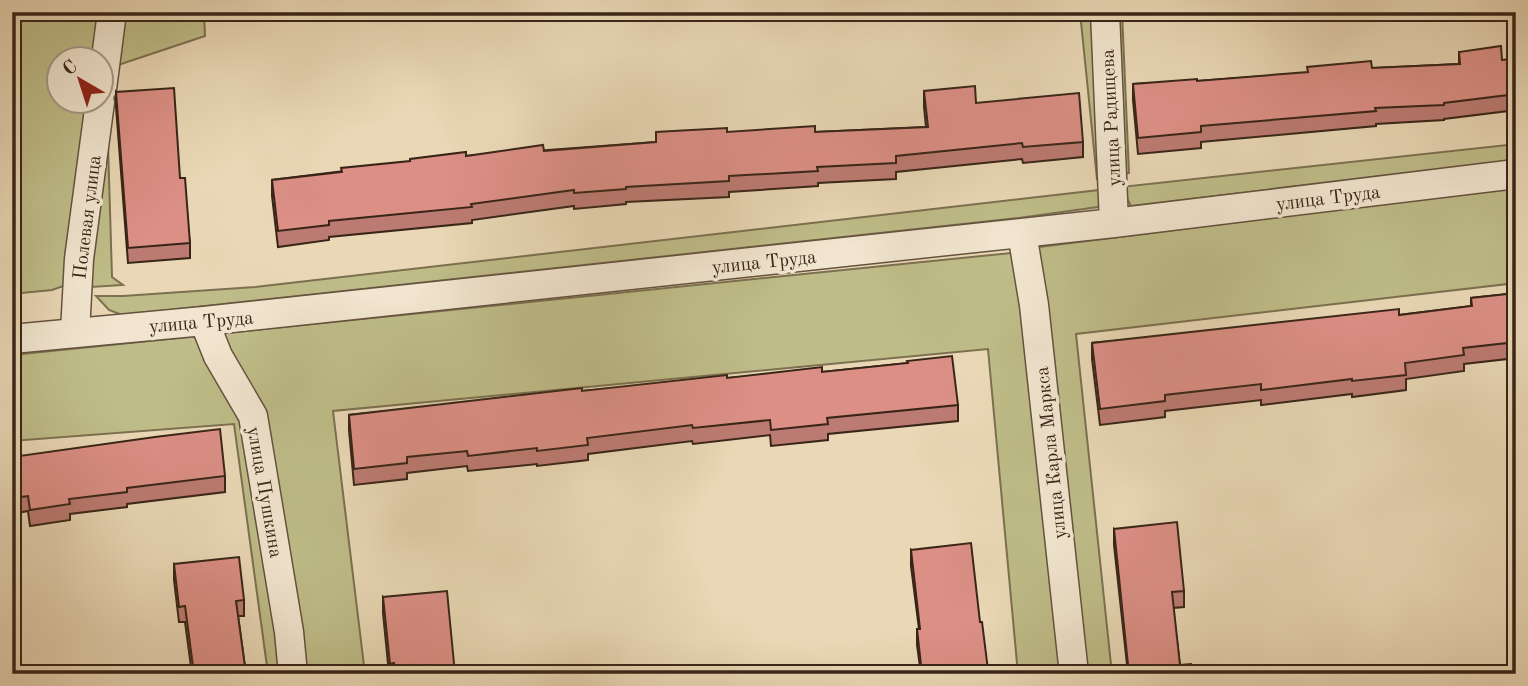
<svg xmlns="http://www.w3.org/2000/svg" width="1528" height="686" viewBox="0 0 1528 686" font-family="'Old Standard TT',serif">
<rect width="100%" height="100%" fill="#e9d7b5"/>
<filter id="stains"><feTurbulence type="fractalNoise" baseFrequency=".00286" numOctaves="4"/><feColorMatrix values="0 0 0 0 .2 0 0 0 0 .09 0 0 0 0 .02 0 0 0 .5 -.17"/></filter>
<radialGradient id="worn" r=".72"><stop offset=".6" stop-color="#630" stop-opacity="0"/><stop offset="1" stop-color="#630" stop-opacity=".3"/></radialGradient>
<path fill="#bebc88" stroke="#7c7050" stroke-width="2" d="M12,12H100L94,59L60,60V102H88L66,285L52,290L12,294Z
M119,12H204L205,36L118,65L107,111L112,277L123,285L91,287V252L104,110Z
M1080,12H1098L1107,177L1097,179Z
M1112,12H1122L1129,173L1121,175Z
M1516,144V160L1131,206L1121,187Z
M1516,187V283L1076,334L1112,674H1081L1036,270L1039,247Z
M1108,189L1098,207L1019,218L122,315L109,310L96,296H123L255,287Z
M1011,253L1018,274L1063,674H1018L988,349L333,411L365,674H301L223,344L224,333Z
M198,336L245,419L286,674H268L234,424L12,441V355Z"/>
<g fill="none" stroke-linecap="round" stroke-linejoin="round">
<g stroke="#65523f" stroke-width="31">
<path id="street" d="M1105,12L1114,223
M102,89L112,12
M1022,233L1034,305L1074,674
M204,321L218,356L253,416L289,632L293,674
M75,332L79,259L100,102
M12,339L204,321L1114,223L1516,174"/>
</g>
<use href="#street" stroke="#f1e5cf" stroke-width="28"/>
</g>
<path fill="#bc7b72" stroke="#392518" stroke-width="2" d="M1459,52L1502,60L1516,59V110L1444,119V120L1376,124V126L1201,142V148L1138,154L1133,100V84L1197,81L1372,68L1459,64Z
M924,91L976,103L1083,142V157L1023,163L1022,159L896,172V179L818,183V186L729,192V197L626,202V204L574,209V206L472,220V223L329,237V240L278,247L272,196V180L466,156L656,142L727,132H815L926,127L924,107Z
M116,92L180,178L190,243V258L128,263L116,107Z
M1516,293V358L1464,364V371L1406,379V390L1352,397V394L1261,405V400L1165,411V417L1100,425L1092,359V343L1399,315L1471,306V298Z
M908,363L958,405V421L828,434V440L771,446L770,435L693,444L692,441L588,454V460L537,466V464L468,471L467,466L407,473V479L354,485L349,430V415L582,391L727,378L822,372Z
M12,457L225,476V492L127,504V507L70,514V520L30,526L28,511L12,514Z
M1114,529L1184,591V607L1173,608L1180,665L1192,674H1128L1114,545Z
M911,550L980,622L988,674H921L917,645V629H919L911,566Z
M174,564L244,600V616H238L246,674H192L185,622H179L174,580Z
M383,597L455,674H389L383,613Z"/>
<path fill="#db8f85" stroke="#392518" stroke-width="2" d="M1501,46L1502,60L1516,59V94L1444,103V105L1375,108L1376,111L1201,126V132L1138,138L1133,84L1197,79V81L1308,72L1307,67L1371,61L1372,68L1460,64L1459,52Z
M975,86L976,103L1079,93L1083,142L1023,147L1022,143L896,156V163L817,167L818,171L729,176V181L626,187V189L574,193V190L471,204L472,207L329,221V225L278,231L272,180L342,172L341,168L410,161V159L466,152V156L543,145L544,151L656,142V132L727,128V132L815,126V132L928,127L924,91Z
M174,88L180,178H185L190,243L128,248L116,92Z
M1516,293V342L1463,348L1464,355L1405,363L1406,375L1352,381V379L1261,390V384L1165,395V401L1100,409L1092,343L1399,309V315L1472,306L1471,298Z
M952,356L958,405L827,418L828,424L771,430L770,420L693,428L692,425L587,438L588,445L537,451V448L468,456L467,451L407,457V463L354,469L349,415L582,388V391L727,375V378L822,367V372L908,363L907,361Z
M220,429L225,476L127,488V492L69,499L70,504L30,510L28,496L12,498V457L155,437Z
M1177,522L1184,591L1172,592L1180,665L1191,664L1192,674H1129L1114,529Z
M971,543L980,622H982L988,670L982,671V674H922L917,629H920L911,550Z
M239,557L244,600L236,601L246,674H194L185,606L179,607L174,564Z
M447,591L455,674H395L394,663L390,664L383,597Z"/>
<g text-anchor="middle" stroke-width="7" stroke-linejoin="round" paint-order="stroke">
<g font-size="19" fill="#392518" stroke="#f1e5cf">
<text transform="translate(1110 118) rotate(-93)" y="7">улица Радищева</text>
<text transform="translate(1328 197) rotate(-7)" y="7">улица Труда</text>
<text transform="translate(86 217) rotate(-83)" y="7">Полевая улица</text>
<text transform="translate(764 261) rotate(-6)" y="7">улица Труда</text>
<text transform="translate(201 321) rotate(-5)" y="7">улица Труда</text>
<text transform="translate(1050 453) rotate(-96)" y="7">улица Карла Маркса</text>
<text transform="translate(266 492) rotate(80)" y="7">улица Пушкина</text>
</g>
</g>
<rect width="1528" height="686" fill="none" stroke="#e9d7b5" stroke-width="42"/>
<rect x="14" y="14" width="1500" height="658" fill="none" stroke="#392518" stroke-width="3.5"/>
<rect x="21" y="21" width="1486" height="644" fill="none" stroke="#392518" stroke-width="2"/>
<g transform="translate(80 80) rotate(321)"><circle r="33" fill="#f1e5cf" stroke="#a79886" stroke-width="2"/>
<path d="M0-5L12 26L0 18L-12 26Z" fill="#8f2418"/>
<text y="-10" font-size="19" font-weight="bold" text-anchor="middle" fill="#392518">С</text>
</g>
<rect width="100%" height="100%" filter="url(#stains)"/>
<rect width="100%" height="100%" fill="url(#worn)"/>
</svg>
